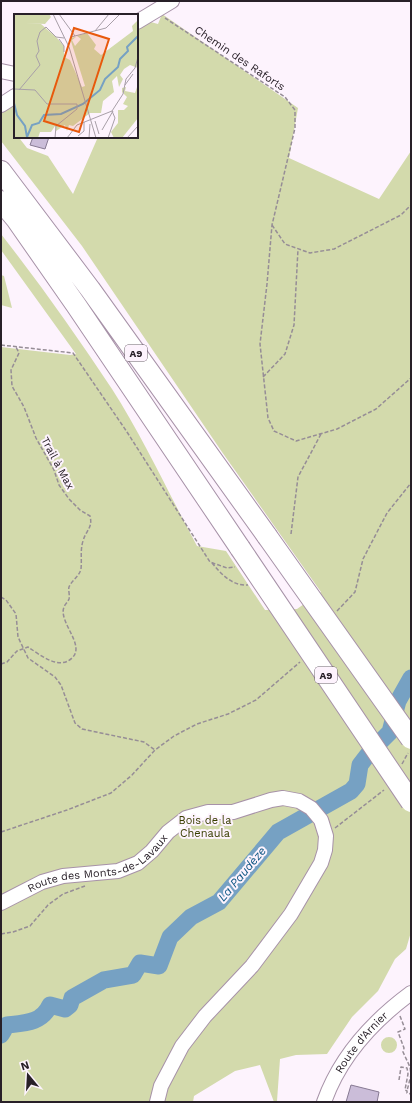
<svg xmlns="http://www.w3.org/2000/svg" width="412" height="1103" viewBox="0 0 412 1103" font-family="'Work Sans',sans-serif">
<rect width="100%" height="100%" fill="#fdf3fd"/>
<path fill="#d3daac" d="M162,14L298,108L289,158L379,199L411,151V932L406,949L395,959L378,991L352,1017L327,1054L296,1055L280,1059L277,1101L283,1102H274L260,1065L235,1071L194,1096L193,1102H1V347L70,355L76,354L1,250V234C40,284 77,336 112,389C144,439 169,494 197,546L226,551L265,610L297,609L321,592L222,452L82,246L1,141V112L15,103V137H21L20,139L27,148L48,156L73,194L98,137H137V28L147,21L158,24Z
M1,275L4,276L12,308L1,305Z
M381 1045a8 8 0 1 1 16 0a8 8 0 1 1-16 0Z"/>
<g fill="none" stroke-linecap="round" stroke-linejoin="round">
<path stroke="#76a1c3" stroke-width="17" d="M1,1035L7,1025C25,1023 42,1023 50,1005L65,1009L70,1005L72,998L104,980L133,975L140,963L159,966L170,937L191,917L219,902L278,832L351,791L357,784L360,765L370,752L390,732L398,701L411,678"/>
</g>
<path fill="#cbbdd9" stroke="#877a93" d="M33,137H49L45,149L30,145Z
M351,1085L379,1092L377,1102H346Z"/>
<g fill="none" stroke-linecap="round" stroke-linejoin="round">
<g stroke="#a792a8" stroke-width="16">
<g id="minor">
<path d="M137,22L172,1"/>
<path d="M1,71L15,74"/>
<path d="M1,105L15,96"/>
<path id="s1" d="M1,903L42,882L63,876L118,871L138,863L152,851L168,832L186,818L208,812H233L271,800L283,798L299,801L311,808L321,820L326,836L325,850L321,863L291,914L252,966L205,1016L182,1046L161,1086L157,1102"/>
<path id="s2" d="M324,1102C340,1057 373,1021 411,993"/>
</g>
</g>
<g stroke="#a792a8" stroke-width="22">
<path id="highway" d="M1,171L90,289L267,536
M1,201L16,219L76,305L240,548"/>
</g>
<path stroke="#968d96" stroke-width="1.5" stroke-dasharray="4 2" stroke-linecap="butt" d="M165,18L285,97L295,110V128L272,225L267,284L260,344L268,418L274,431L296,441L337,429L376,409L411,378
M272,225L285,244L310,253L334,249L401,215L411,205
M1,345L73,353L127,432L210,562L227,568L235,567
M263,377L285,354L294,325L298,249
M291,534L298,477L321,434
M212,563C221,574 232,586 248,585
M1,597L6,600L16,614L18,637L28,658L55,677L61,685L75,723L82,729L144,742L155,750
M337,611L355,592L363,559L387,513L411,483
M1,664L7,662L17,651L28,647C39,654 59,671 72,658C86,645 58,622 64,607C65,604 68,602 69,599C70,595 68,590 69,587C72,580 79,577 81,569C82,560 80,550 83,541C86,530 93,528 90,516L80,510L69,499L59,485L54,470L36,438L24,407L12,386L11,370L19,353L16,347
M402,764L408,753
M335,828L384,790
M1,832L67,810L111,793L132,775L155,750L174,736L197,724L228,714L256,700L300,662
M1,934L13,932L30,926L48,905L63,894L85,886
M400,1016L405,1029L398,1032L404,1048L403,1052L410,1067L411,1075L407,1091
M399,1080L401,1067L407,1068L408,1074L405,1090L407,1091V1093L411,1094"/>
<use href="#minor" stroke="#fff" stroke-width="14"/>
<use href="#highway" stroke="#fff" stroke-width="20"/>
<g stroke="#a792a8" stroke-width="22" stroke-linecap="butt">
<path id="highway-bridge" d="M267,536L411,739
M240,548L411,802"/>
</g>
<use href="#highway-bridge" stroke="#fff" stroke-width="20"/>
</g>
<g text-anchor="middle" stroke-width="4" stroke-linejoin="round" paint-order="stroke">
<g fill="#fdf3fd" stroke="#685f68" stroke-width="1">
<rect x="125" y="345" width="22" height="16" rx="3"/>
<rect x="315" y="667" width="22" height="16" rx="3"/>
</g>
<g font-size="10" font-weight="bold" fill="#282028">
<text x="136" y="357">A9</text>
<text x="326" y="679">A9</text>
</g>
<g font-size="11" fill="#282028" stroke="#fdf3fd">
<text transform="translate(240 58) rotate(34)" y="4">Chemin des Raforts</text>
<text transform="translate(58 463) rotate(62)" y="4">Trail à Max</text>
<text dy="4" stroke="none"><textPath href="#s1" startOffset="107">Route des Monts-de-Lavaux</textPath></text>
<text dy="4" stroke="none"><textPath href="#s2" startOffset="71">Route d'Arnier</textPath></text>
</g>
<g font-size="11" fill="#393e00" stroke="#fdf3fd">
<text x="205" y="824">Bois de la<tspan x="205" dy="13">Chenaula</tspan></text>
</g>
<g font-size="12" font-style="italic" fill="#0c5583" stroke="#fdf3fd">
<text transform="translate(242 874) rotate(-50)" y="4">La Paudèze</text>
</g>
</g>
<g transform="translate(14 14)">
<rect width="124" height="124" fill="#fdf3fd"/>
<path d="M0,0H35L37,3L31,10L11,9L27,10L43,24L50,32V43L56,46L68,73L71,72L56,24L62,23L58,26L61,32L67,25L63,22L73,19L82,31L80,35L87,41L119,17L118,12L124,6V54L116,51L110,55L106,61L109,65L105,73L103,62L98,67L100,78L89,87L87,99H76L59,112L55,111L53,117L51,111L42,117L41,112L37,118H26L24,124H0ZM124,70V104L108,124H100L97,118L104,109V96H110L114,92L109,90L113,83L108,78V74L112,73L111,77L121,79Z" fill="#d3daac"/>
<path fill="none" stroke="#76a1c3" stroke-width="2" d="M0,89L3,101L11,112L13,123M13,123L18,111L25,109L30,101L47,100L69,90L86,76L91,65L104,53L106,45L114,37L113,33L124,22"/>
<path fill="none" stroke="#a89fa8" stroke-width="1" d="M39,0L55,33L82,124M45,0L61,22M81,17L95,0M57,23L92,14L106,0M45,25L50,32V38M111,71L119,60M0,75L21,76L33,90H63V95L42,112L41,124M5,76L26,51L22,42L25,37L23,27L26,18L32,13L42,23L50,24M98,97L109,80L112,65L121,54L124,43M81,107L85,120M88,116L99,97M64,122L70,117V108M53,124L63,111L98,97M75,124L76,110M94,124L101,104L98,97M113,124L124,112"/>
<path fill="#e8590c" fill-opacity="0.15" stroke="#e8590c" stroke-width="2" d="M60,14L95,25L65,118L30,107Z"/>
<rect width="124" height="124" fill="none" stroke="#282028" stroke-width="2"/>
</g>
<rect width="412" height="1103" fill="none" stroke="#282028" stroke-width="4"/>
<g transform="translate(28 1075) rotate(342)" stroke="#fdf3fd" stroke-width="3" paint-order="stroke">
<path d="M0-3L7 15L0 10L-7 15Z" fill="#282028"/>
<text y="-6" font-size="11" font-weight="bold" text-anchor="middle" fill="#282028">N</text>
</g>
</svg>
